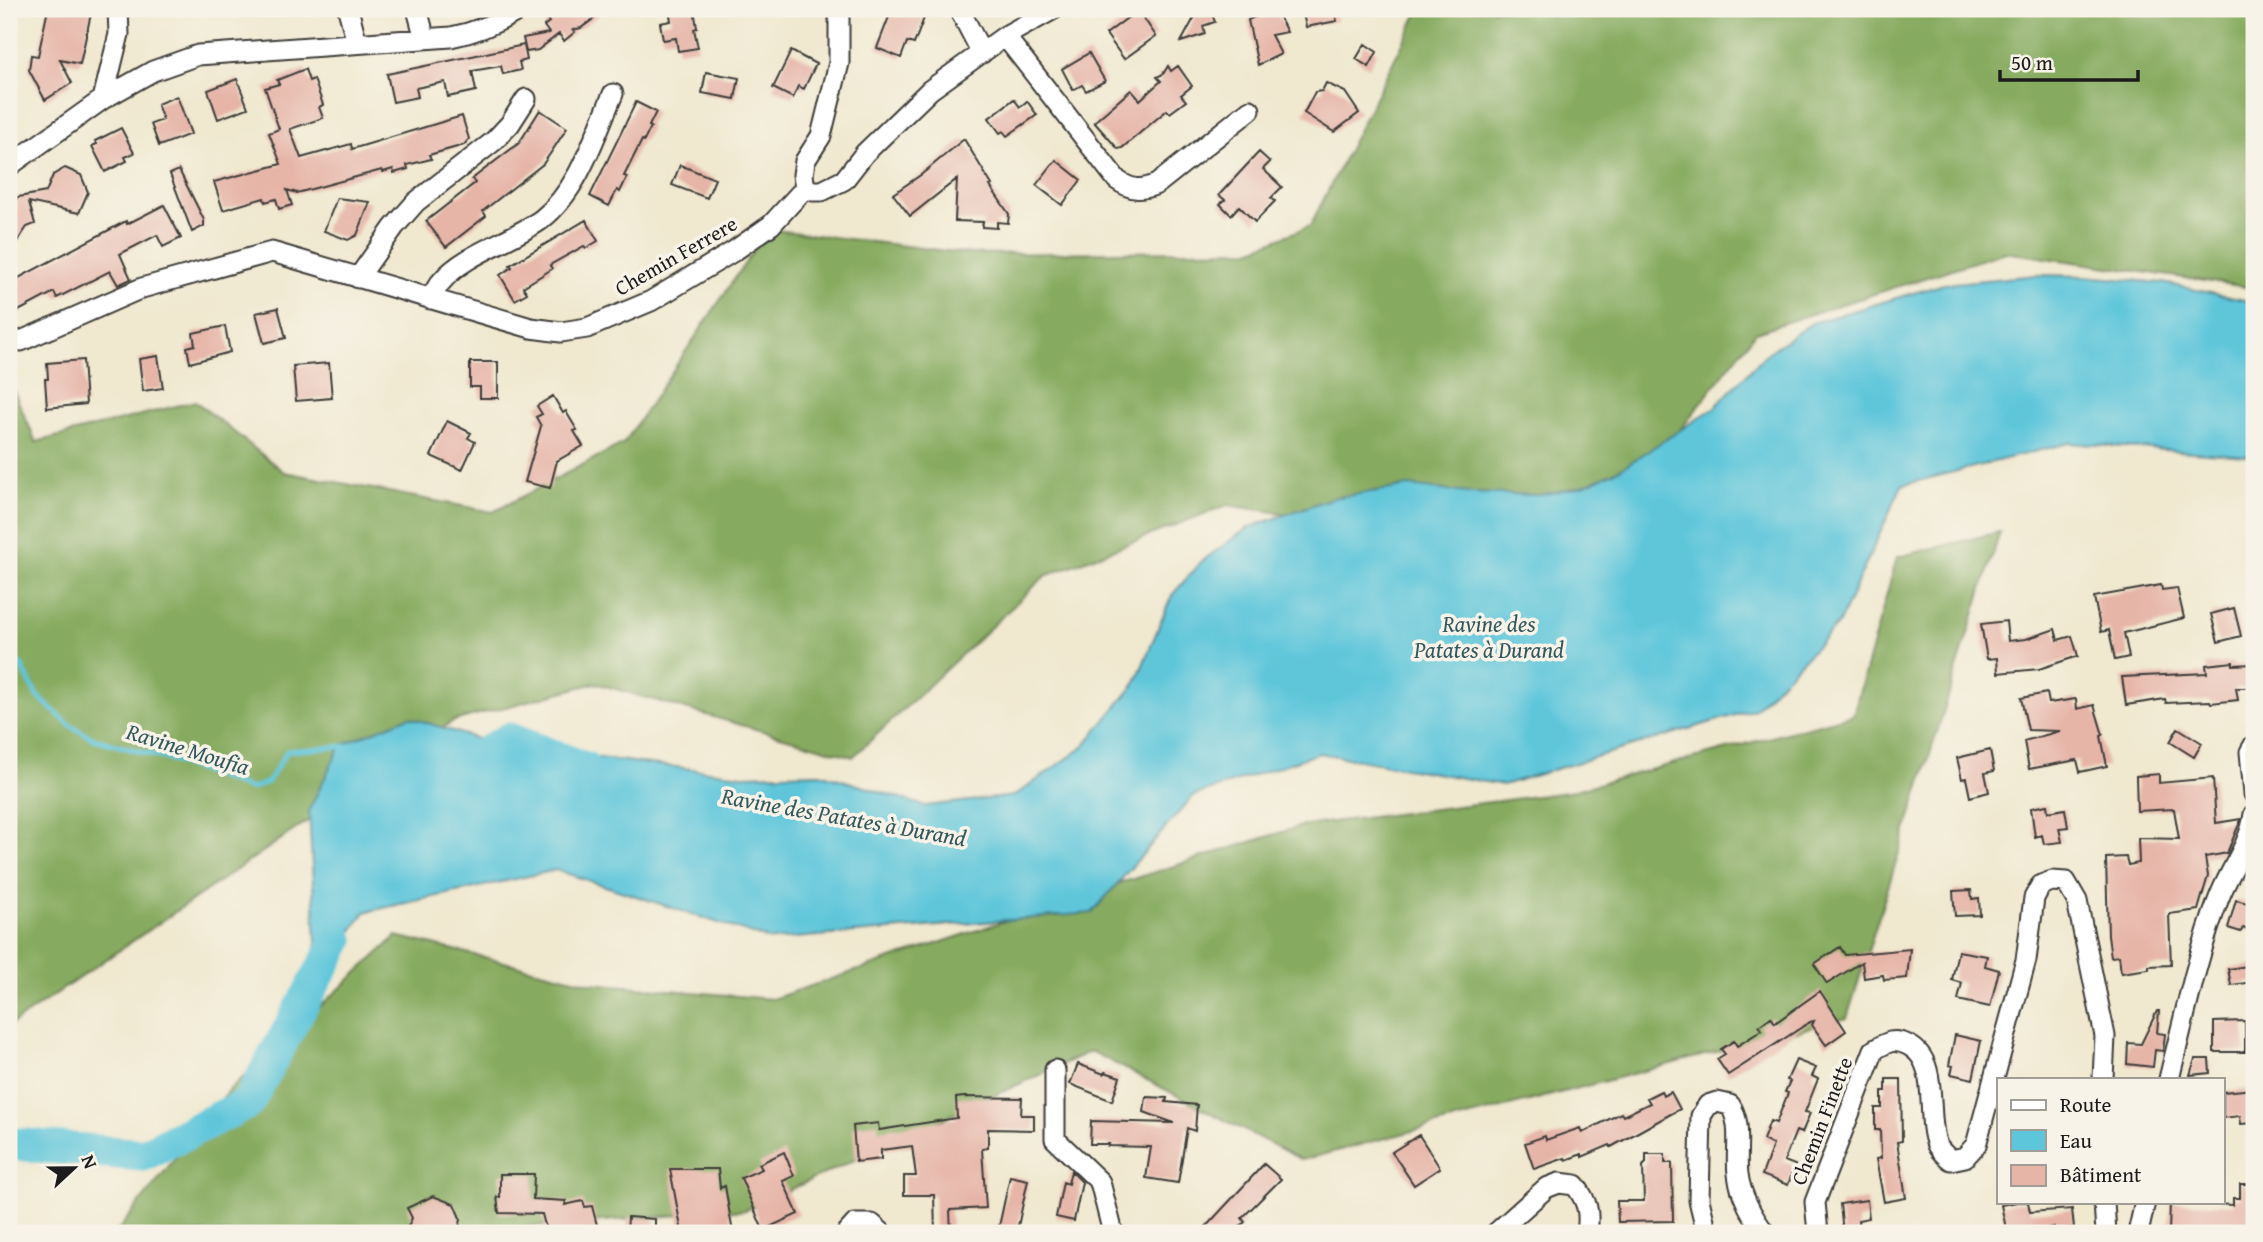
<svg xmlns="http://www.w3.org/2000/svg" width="2263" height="1242" viewBox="0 0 2263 1242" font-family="'Gentium Book Plus',serif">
<rect width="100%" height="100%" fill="#f7f3e8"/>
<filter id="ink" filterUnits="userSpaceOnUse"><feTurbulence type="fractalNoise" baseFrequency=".0143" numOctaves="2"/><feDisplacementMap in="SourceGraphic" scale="14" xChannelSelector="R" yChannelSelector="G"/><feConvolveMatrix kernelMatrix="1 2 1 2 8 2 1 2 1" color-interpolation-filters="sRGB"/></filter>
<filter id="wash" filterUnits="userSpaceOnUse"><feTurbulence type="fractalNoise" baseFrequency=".00686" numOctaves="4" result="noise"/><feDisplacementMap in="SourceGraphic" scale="28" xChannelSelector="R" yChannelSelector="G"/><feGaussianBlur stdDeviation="1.57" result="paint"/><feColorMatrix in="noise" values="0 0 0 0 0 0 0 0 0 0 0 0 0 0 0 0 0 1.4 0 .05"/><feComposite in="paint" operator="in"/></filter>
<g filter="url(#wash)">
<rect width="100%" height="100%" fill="#f0e8cf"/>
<path fill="#86aa5f" stroke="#51633e" stroke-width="2" d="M1420,9H2254V288L2005,252L1756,332L1581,558L1227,505L1045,576L853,757L595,683L453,721L9,1026V380L36,442L195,401L284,472L493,512L624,443L768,229L971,254L1250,250L1310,226Z
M2000,532L1847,1018L1302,1160L1091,1051L746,1210L448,1233H116L229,1090L397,936L590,983L772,999L1082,895L1301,826L1568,792L1853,715L1897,557Z"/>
<path fill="#5ec6da" stroke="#3d717b" stroke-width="2" d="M2037,275L2085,276L2163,283L2254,302V461L2247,456L2069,443L1902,485L1839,623L1755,709L1503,785L1319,753L1193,796L1092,913L771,940L556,870L365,912L318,979L309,810L341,745L409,717L500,746L742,775L820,773L925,806L1014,796L1082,748L1135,684L1172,595L1202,561L1248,528L1332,498L1409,486L1468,493L1540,495L1583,486L1620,469L1714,408L1767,353L1812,323L1944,284Z"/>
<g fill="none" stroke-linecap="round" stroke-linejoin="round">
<path stroke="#5ec6da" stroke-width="5" d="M9,655L21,665L37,696L71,726L94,739L164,758L251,789L268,782L287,751L347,746"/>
<path stroke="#5ec6da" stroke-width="33" d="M460,768L509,739L585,768
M9,1146L13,1144L143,1155L248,1103L338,940"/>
</g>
<g id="blocks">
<path fill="#e6b5a8" d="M48,9H92L80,64L60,60L72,83L45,100L29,70L31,55L38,56Z
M539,9H555L559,14L565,9H607L581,28L573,30L575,32L564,41L559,34L538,50L526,52L523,38L549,33L544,26L549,22Z
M669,9H694L697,28L694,29L698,48L678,51L676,38L663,40L660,23L671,21Z
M892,9H901L924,18L914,44L907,42L901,58L877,48Z
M1199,9H1210L1215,22L1203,26L1205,34L1181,42Z
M1271,9H1275L1287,32L1271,35L1281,54L1258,65L1248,20Z
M1302,9H1334L1337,21L1306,27Z
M1138,10L1156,36L1124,59L1106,34Z
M1365,44L1377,52L1369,67L1356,59Z
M524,45L527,60L519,62L521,70L503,74L501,66L472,71L476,91L448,97L445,82L416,88L418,97L393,102L387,74Z
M791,51L816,64L804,89L798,86L793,98L773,88Z
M1089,53L1105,81L1086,91L1082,85L1073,90L1062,69Z
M1168,66L1171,71L1178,66L1192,86L1181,95L1186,101L1170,113L1167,110L1122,148L1118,149L1094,122L1131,90L1140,100L1161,81L1157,77L1163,74Z
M305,69L309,81L314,79L323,105L319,107L323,118L290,129L301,158L351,144L352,149L462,116L469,139L464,145L429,155L431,159L407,165L408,169L394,173L393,169L383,172L382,170L297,193L287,190L292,205L279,209L276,199L265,202L264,198L223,210L214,182L281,164L269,133L279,129L265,88L279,84L277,80Z
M706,72L739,78L735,99L702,93Z
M237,79L248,108L218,119L208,90Z
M1326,83L1345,92L1359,113L1334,132L1304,113L1315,92L1322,91Z
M177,96L191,134L159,146L151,124L163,120L157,104Z
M1014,99L1020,107L1027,101L1037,115L1007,136L1003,131L1000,133L989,118Z
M636,102L656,112L649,126L651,127L644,141L642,140L624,176L627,177L620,192L617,190L609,206L590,196Z
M540,110L567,128L552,151L543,164L483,211L486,216L446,247L426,221L475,183L472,179L519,143Z
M121,128L134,153L125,157L127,161L105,172L92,146L97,144L95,141Z
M964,139L992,185L990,186L1009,214L1008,223L997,222V228L982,227L983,222L955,221L957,179L910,216L893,194L922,174Z
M1259,152L1270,162L1263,169L1282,187L1271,198L1275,201L1255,222L1239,206L1231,215L1220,204L1225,200L1219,195Z
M1056,160L1081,180L1062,205L1036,185Z
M680,165L715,179L707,198L672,185Z
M65,168L81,175L88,192L79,213L29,202L35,224L27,227L9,254V201L17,199L13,198L46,192L53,175Z
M179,170L204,220V226L192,232L170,174Z
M337,198L370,202L357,235L348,240L324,231Z
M164,205L181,238L163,247L157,235L120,254L131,279L118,285L110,271L57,298L54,292L9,316V283L126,221L127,224Z
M586,220L598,241L586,248L584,246L550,265L552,269L523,287L527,293L515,300L500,275L512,267L510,265Z
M278,308L286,338L264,343L256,313Z
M225,326L230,352L190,363L187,347L195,345L193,333Z
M158,356L163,388L143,391L139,359Z
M83,360L86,404L47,408L45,379H48L47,363Z
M470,362H498V398H480V387H470Z
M329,363L332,398L296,401L293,366Z
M553,396L563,413L566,411L568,415L577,430L574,431L583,446L557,461L550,488L525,482L541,426L536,417L542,414L537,406Z
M447,421L471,433L468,438L475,442L462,470L431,456Z
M2161,585L2162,590L2177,588L2184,618L2124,633L2129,657L2115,660L2109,630L2101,632L2094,597Z
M2234,608L2241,636L2218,642L2211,614Z
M2006,621L2008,641L2026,639L2055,629L2058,640L2072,636L2078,656L2039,669L1998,673L1997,658L1987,659L1981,624Z
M2233,662V665L2254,664V688H2236L2238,700L2211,703L2210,701L2166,703L2165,699L2126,705L2122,677L2207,673L2206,665Z
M2047,693L2049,703L2076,699L2077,709L2094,705L2103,735L2101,736L2107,766L2080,772L2077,760L2029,769L2024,741L2060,731L2028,730L2021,698Z
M2178,728L2202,743L2194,757L2170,742Z
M1990,750L1994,771L1985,773L1989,792L1970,797L1966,778L1962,779L1957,758Z
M2159,774V783L2213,778L2216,823L2241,819L2240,822L2227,853L2205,857L2208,876L2198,910L2169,914L2171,965L2149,966V969L2121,973L2119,956L2111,957L2108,936L2106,858L2126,857L2128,865L2139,863L2138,838L2179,839L2174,809L2137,811L2136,776Z
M2047,805L2048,812L2065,809L2068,827L2059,828L2062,842L2044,844L2042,835L2035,837L2031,808Z
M1971,890L1972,899L1979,898L1980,915L1955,916L1953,891Z
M2236,900L2254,905V932L2243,928L2241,932L2228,928Z
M1840,947L1845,955L1910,949L1907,978L1884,980L1883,975L1864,978L1862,962L1827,984L1814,964Z
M1958,951L1987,956L1985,966L1999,970L1990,1007L1958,1000L1962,983L1952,980Z
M2254,965V982L2231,985L2228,969Z
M1820,991L1846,1031L1826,1045L1812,1025L1814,1021L1810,1022L1728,1075L1717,1059L1725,1054L1721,1049L1734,1041L1737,1046L1762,1030L1759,1026L1771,1017L1775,1023Z
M2157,1011H2159L2157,1033L2165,1034L2163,1051L2155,1050L2153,1067L2127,1064L2128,1043L2141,1044Z
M2245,1021V1052H2214V1022Z
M1955,1035L1981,1041L1973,1079L1951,1074L1953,1066L1949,1065Z
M2195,1059H2209L2210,1073L2190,1075Z
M1796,1060L1816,1068L1812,1076L1818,1079L1805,1112L1810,1113L1802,1133L1796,1131L1784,1161L1795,1165L1788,1185L1762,1175L1773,1145L1763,1140L1770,1121L1776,1123L1788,1093L1785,1092L1790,1081L1787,1080Z
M1078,1064L1104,1074L1105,1072L1120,1077L1112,1101L1070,1084Z
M1886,1079H1901L1902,1141L1897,1142L1906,1198L1884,1202L1876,1159L1881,1158L1880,1130H1875V1108H1882V1091H1886Z
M2254,1089V1123L2241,1124L2240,1116L2223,1118V1092Z
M1661,1091L1663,1096L1671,1092L1680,1109L1611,1147L1610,1145L1582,1157V1154L1566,1160L1565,1158L1534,1169L1525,1143L1545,1136L1546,1140L1580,1128L1582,1133L1621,1113L1623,1116L1650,1103L1647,1098Z
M964,1097L1022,1098L1021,1115H1034V1130L988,1129V1148L982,1149L986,1208L950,1210L951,1233H935L934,1195H904V1176H916L912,1146L881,1150V1159L856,1162L853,1126L878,1123L879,1130L957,1118L956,1098Z
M1146,1097L1167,1098L1166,1102L1197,1105L1195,1131L1187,1128L1178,1183L1146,1178L1151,1147L1108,1146L1109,1144H1090L1091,1121L1174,1123L1144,1112Z
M1419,1135L1440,1168L1414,1185L1392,1152Z
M784,1152L794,1176L783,1181L798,1214L763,1230L741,1178L762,1169L759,1164Z
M1646,1154H1665V1163H1672L1673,1221L1618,1222L1617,1201H1644L1643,1166L1646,1163Z
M1264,1164L1281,1179L1242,1218L1245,1222L1234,1233H1200Z
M670,1169H718L720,1188L725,1186L733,1233H682Z
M1071,1171L1082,1182L1074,1221L1056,1217L1063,1182L1068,1184Z
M500,1174H534L533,1199L566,1201L565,1205L583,1201L585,1207L592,1206L599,1233H547L542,1214L499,1213L497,1197H500Z
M1010,1176L1028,1180L1017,1231H998Z
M2240,1184H2254V1227H2235V1232L2169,1233L2170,1202L2233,1205V1198H2240Z
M433,1196L454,1204L461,1220L457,1233H416L407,1229L412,1218L407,1208Z
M1867,1200L1869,1218L1858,1220L1860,1233H1843L1840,1204Z
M2017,1202H2028L2030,1212L2072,1209L2074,1228L2054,1230V1227L2026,1233H2007L2001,1205Z
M628,1217L655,1219V1233L627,1232Z"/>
</g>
</g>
<g filter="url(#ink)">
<use href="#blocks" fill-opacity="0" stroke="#3c3b37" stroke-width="2"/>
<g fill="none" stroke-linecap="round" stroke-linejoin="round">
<g stroke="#3c3b37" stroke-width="23">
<path id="minor" d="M348,9L357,43
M417,9L425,39
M839,9V63L821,136L805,161L803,175L805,188L813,191H822L844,180L865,153L930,90L1005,36L1054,9
M959,9L982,53
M1005,36L1117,180C1131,190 1141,191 1157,184L1250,110
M103,99L119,34L118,9
M9,166L103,99L153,71L198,55L451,37C477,32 498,23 521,9
M358,278L394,227L416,202L494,141L510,124L526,99
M430,299C434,293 437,286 442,281C464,254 514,240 542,219C579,190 595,135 613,94
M21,341L142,288L272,252L531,328L561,332L587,328L651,301L734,251L771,225L805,188
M2254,745L2250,752L2254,794
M1055,1070V1139L1100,1182L1113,1233
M2169,1079C2184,1019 2197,956 2219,898C2230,869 2250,845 2254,814
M2104,1202L2106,1233
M847,1233L855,1224H872L882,1233
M1496,1233L1546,1188L1559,1183L1575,1185C1588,1202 1590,1213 1587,1233
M1707,1233L1699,1200L1701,1116L1708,1105L1717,1102L1730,1105C1743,1125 1735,1151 1738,1174C1740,1194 1753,1218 1765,1233
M1818,1233L1815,1202L1874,1050C1887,1042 1894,1038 1908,1045C1941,1061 1925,1115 1937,1145C1940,1151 1946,1156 1951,1160L1965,1157L1976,1145L2026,960L2034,898L2041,885L2052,881L2066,882L2077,901L2105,1036L2103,1079
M2138,1233L2145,1202"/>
</g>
<use href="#minor" stroke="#fff" stroke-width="19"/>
</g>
</g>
<g text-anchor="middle" stroke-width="7" stroke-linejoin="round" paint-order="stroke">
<g font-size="21" fill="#1c1c1c" stroke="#f7f3e8">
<text transform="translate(676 256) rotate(-30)" y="7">Chemin Ferrere</text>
<text transform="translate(1822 1121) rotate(-69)" y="7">Chemin Finette</text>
</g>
<g font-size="23" font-style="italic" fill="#33585e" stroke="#f7f3e8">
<text x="1489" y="632">Ravine des<tspan x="1489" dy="26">Patates à Durand</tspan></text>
<text transform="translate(188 749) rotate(17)" y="8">Ravine Moufia</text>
<text transform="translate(844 817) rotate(10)" y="8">Ravine des Patates à Durand</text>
</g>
</g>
<rect width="2263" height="1242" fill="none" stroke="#f7f3e8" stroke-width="35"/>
<rect x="1997" y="1078" width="228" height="126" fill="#f7f3e8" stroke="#9f9d96" stroke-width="2"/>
<rect x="2011" y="1100" width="35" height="10" fill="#ffffff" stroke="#9f9d96" stroke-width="2"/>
<text x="2060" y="1112" font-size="21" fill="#1c1c1c">Route</text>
<rect x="2011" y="1130" width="35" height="21" fill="#5ec6da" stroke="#9f9d96" stroke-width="2"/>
<text x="2060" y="1148" font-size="21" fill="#1c1c1c">Eau</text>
<rect x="2011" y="1165" width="35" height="21" fill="#e6b5a8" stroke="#9f9d96" stroke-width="2"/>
<text x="2060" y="1182" font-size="21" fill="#1c1c1c">Bâtiment</text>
<g transform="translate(74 1168) rotate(68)" stroke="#f7f3e8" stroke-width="5" paint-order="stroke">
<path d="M0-5L12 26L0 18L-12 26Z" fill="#1c1c1c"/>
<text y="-10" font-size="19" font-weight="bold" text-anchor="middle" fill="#1c1c1c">N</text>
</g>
<path d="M2000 70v10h138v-10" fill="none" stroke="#1c1c1c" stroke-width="3.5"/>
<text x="2011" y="70" font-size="21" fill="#1c1c1c" stroke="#f7f3e8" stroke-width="5" paint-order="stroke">50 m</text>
</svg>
